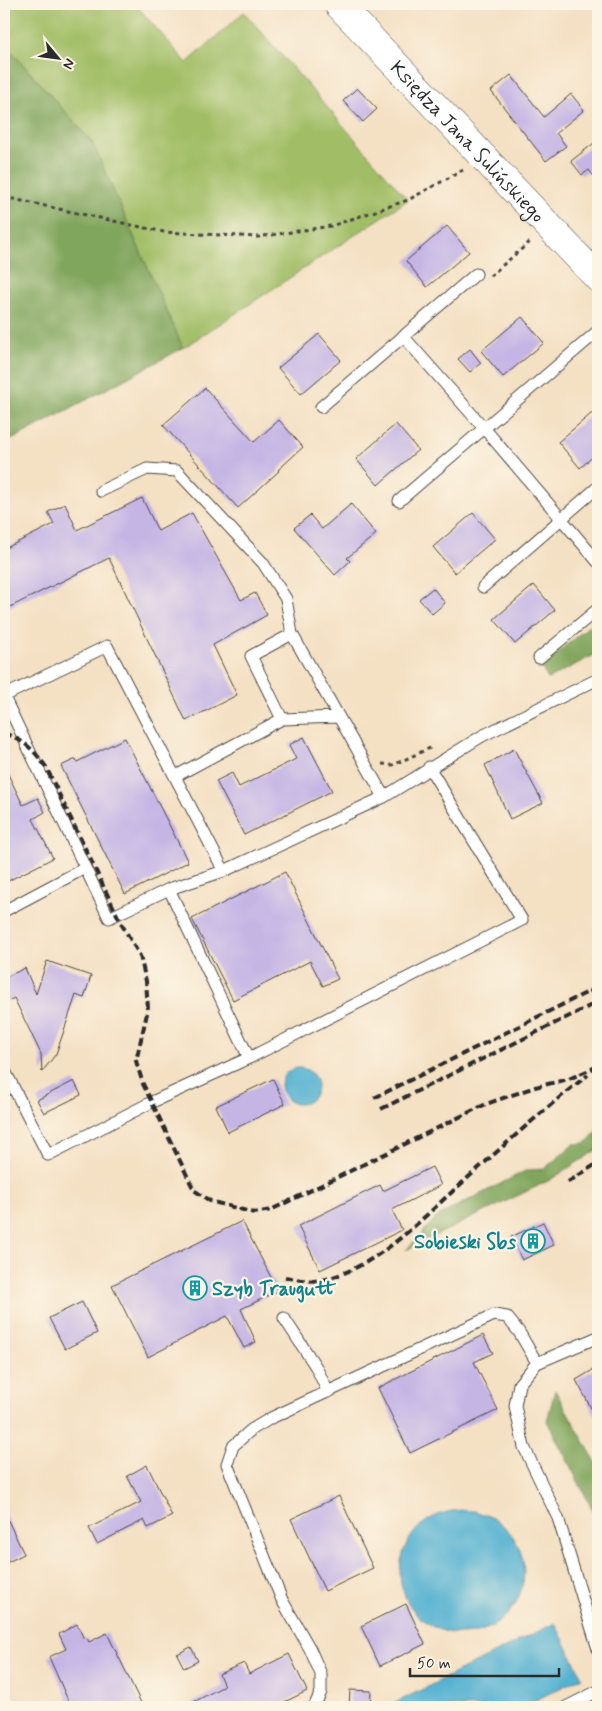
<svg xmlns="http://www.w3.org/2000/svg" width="602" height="1711" viewBox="0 0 602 1711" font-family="Mynerve,sans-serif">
<rect width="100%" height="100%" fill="#fcf5e5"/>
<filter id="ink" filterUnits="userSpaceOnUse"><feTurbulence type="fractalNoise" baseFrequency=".02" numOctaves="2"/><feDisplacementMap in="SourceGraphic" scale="10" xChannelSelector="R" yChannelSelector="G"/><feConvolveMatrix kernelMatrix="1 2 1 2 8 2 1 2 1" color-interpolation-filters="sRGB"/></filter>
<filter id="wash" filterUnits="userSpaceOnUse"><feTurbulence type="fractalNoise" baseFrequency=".0096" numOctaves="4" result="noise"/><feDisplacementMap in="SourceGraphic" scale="20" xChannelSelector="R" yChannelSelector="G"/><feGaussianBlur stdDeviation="1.12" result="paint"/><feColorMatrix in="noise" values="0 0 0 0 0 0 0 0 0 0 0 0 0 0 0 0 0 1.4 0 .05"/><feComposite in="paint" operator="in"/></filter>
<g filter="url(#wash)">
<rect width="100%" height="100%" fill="#f4e0c3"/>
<path fill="#a1be66" stroke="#667448" d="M4,4H135L187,63L244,12L408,200L183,348L92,142L4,43Z"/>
<path fill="#80a55b" stroke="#566843" d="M4,43L92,142L183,348L4,444Z
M598,618V653L548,679L541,667Z
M598,1130V1149L550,1180L406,1250L438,1216L527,1170L544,1169L574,1144L586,1143Z
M555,1390L598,1466V1520L547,1421Z"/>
<path fill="#53b1d1" stroke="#3f6e7e" d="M281 1086a18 18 0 1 1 36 0a18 18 0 1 1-36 0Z
M400 1572a62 62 0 1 1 124 0a62 62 0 1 1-124 0Z
M555,1623L582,1677L522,1707H387Z"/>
<g id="blocks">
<path fill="#c5b5e5" d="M511,75L544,117L571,94L584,110L556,133L566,146L546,161L491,91Z
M357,88L377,109L363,122L343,101Z
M598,140V182L589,170L582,175L571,161Z
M447,226L469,252L427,287L406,261Z
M522,317L544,343L503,377L481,351Z
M319,334L341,360L301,394L278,368Z
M470,349L481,363L470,372L458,359Z
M205,388L254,442L279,420L303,447L278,470L279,471L238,508L163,425Z
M598,408V452L580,468L558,442Z
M396,424L418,450L378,485L356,459Z
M142,498L158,531L192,513L241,600L255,593L267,615L213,645L237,695L186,721L109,558L4,610V549L54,524L48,512L65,504L77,530Z
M351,504L376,534L347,558L350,561L335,575L294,528L310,515L322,529Z
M473,513L495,539L455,573L433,547Z
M534,585L555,610L515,644L494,619Z
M433,588L445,603L432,614L419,599Z
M304,737L332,791L244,835L216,781L232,773L239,787L296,759L289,745Z
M125,738L188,862L125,894L61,766L76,759L77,762Z
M514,749L543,803L510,819L485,765Z
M4,766L23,805L38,798L45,812L33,819L53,858L4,883Z
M285,872L338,979L323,986L310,961L233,1000L192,919Z
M47,961L91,976L84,998L76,995L56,1054L42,1072L41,1054L14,998L4,1003V978L25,968L36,994Z
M273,1079L285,1104L228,1132L216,1106Z
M74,1081L81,1095L44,1113L37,1100Z
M432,1167L441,1185L392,1210L402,1230L320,1270L298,1226L380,1185L383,1191Z
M242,1221L278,1291L241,1309L256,1342L244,1348L227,1316L148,1357L112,1285Z
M543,1222L554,1245L522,1260L511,1237Z
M82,1302L97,1333L65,1349L49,1318Z
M483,1335L493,1353L474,1362L498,1410L410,1453L378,1388Z
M598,1367V1421L576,1380Z
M147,1465L172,1516L148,1528L144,1520L97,1544L89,1528L141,1502L127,1476Z
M339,1496L373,1568L325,1591L291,1519Z
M4,1512L24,1554L4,1564Z
M406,1604L425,1644L380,1666L361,1626Z
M77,1624L84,1639L87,1638L89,1642L107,1633L143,1707H71L49,1657L66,1649L59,1634Z
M191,1647L198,1661L184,1668L177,1654Z
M289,1654L307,1691L274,1707H184L224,1686L219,1674L244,1663L249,1674Z
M350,1690L371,1691L370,1707H349Z"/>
</g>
</g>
<g filter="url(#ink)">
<use href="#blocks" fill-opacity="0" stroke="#494642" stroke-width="1"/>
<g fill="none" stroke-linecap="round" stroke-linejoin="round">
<g stroke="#494642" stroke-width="13">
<path id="lane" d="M403,336L484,428L598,562
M321,407L476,274
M101,491L147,469L177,471L263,563L286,599L292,634L384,797
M399,501L598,331
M483,587L598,487
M539,658L598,609
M4,696L107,646L224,871
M4,697L109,918L169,889L224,871L384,797L482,736L598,679
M282,719L251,656L292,634
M176,776L282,719L339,717
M169,889L249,1058
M4,911L85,868
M4,1069L48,1155L152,1102L249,1058L522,920L429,767
M284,1318L316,1367L328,1392
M598,1337L537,1363L519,1384L515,1406L524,1447L558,1518L598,1649
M314,1707L321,1692V1674L310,1649L282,1600L227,1464L233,1446L251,1430L271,1418L494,1315L507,1317L519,1332L537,1363
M566,1707L598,1691"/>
</g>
<g stroke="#494642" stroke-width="29">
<g id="secondary">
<path id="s1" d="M338,4L598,278"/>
</g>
</g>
<path stroke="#494642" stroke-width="3" stroke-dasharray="4 4" stroke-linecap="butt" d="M4,197L164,232L258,237L331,226L408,200L463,170
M490,276L531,241
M382,764L393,765L432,747"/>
<use href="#lane" stroke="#fff" stroke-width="11"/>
<use href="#secondary" stroke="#fff" stroke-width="28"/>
<path stroke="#2b2b2b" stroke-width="4" stroke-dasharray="8 4" stroke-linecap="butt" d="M4,733C25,741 33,749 46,767L122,925L140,956L146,981L148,1009L136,1061L143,1084L194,1190L210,1201L254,1213L271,1210L486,1104L535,1087L569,1079L598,1066
M374,1098L598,987
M381,1109L598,1002
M568,1182L598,1163
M285,1277C301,1280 315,1283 330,1278C380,1263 416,1224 453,1191C497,1152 541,1111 588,1075"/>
</g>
</g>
<defs>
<g id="building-ring" transform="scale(1.25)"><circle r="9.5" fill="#fcf5e5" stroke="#0f9aa8" stroke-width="1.5"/><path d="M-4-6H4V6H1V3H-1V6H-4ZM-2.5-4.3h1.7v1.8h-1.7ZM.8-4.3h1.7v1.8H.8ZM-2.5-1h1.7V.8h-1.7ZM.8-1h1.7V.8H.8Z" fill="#0f9aa8"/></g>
</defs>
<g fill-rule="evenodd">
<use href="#building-ring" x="533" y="1241"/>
<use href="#building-ring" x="195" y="1288"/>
</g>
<g text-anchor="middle" stroke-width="4.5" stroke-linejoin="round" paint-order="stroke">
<g font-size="20" fill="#2b2b2b" stroke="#fcf5e5">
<text dy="7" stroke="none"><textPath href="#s1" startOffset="189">Księdza Jana Sulińskiego</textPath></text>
</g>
<g font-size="20" font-weight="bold" fill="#0d838f" stroke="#fcf5e5" text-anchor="end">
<text x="516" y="1248">Sobieski Sbs</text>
<text x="212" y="1295" text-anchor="start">Szyb Traugutt</text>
</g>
</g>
<rect width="602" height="1711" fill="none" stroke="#fcf5e5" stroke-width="20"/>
<g transform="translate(58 58) rotate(119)" stroke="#fcf5e5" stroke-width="4" paint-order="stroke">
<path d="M0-4L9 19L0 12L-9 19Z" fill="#2b2b2b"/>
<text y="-8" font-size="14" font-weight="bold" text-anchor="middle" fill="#2b2b2b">N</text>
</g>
<path d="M410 1668v8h149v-8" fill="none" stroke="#2b2b2b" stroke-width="2.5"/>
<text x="417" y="1668" font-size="15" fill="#2b2b2b" stroke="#fcf5e5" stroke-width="4" paint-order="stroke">50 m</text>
</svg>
